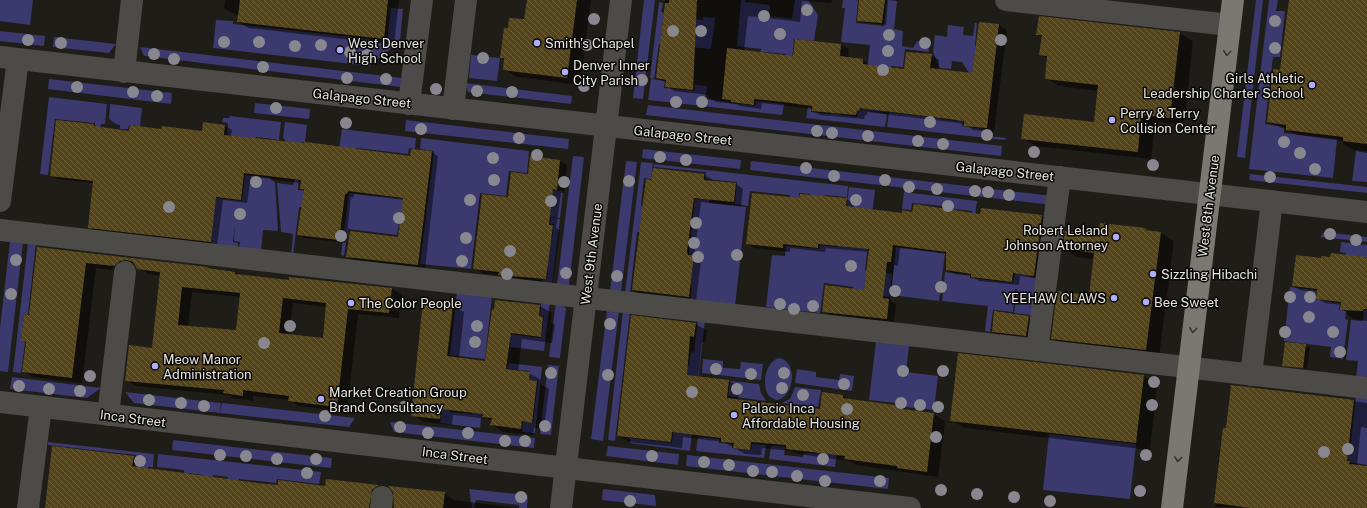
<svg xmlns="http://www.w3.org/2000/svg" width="1367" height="508" viewBox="0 0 1367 508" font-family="'Public Sans',sans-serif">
<defs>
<pattern id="building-back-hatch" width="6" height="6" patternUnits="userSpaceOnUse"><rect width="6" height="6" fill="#54441a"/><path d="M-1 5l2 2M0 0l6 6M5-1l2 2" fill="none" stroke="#6d5f3b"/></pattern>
</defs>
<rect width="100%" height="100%" fill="#1f1d17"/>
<path fill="#3b396e" d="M0,0H33L30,25L0,21Z
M644,0H655L643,99L633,98Z
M741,0H745V2L770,5L769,16L792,19L795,0H808L818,15L814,41L794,39L792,60L786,59V54L765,52L763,66L759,65L761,49L737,46Z
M843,0H858L856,23L884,26L887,0L897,1L894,29L903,31L902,46L913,48L917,41L928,43L929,52L905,49L903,67L891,66L886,112L862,110L870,45L841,42L845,8H842Z
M1256,0H1263L1245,158L1237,157Z
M1269,0H1278L1276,11H1285L1280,57H1273L1265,124L1284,127V133L1337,139L1333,178L1249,169Z
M659,2L663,3L661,12L666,13V16L703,20V17L715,18L711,49L659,44L654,79L650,78Z
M391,8L403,9L400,41L369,66L213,48L216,20L233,21V24L387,41Z
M975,23H977L975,47L996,49L975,74L969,73L962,62L952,61L951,69L940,68L933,52L935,35L947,37L948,25L964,27L963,35L973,36Z
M0,31L45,36L44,46L0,41Z
M54,37L116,44L109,53L53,47Z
M140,47L402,78L401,87L144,56Z
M471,55L500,58L497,81L469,78Z
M49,79L172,93L171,104L48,89Z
M651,79L665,81L664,88L694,91L695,85L707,86L705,99L729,102V103L755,106L756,101L784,104L782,115L648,100Z
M465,83L572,96L571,104L468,92Z
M49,97L107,104L105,124H101L100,128L95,127V123L55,119L48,175L40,174Z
M255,103L310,109L309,119L254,113Z
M110,104L142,108L140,126L129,125L128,129H120V125L116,124L109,119Z
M648,105L1002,146L1001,156L646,115Z
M808,107H811V112L831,114L832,109L837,110L836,114L857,117L858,112L861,110L887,114L885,127L806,118Z
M889,112L936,118L940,112V119L956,121L957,114L963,120L962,126L988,130L987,136L1007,138L1004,140L887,127Z
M230,116L281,122L279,140L256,137L252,174H245L246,164L227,139L228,123L222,122L223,118H229Z
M406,120L569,139L568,149L405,131Z
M285,122L307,125L305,142H302L299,168L298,154L283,138Z
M342,129L416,138L415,149L409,148L408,154L357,148L352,191L339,149Z
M421,138L529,151L527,173L509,171L506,196L480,193L471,269L420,264L434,151L420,149Z
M643,149L741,160L740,169L642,158Z
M1356,151L1367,153V182L1352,181Z
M573,156L584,157L569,286L557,285Z
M626,161L637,162L621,293L610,291Z
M751,161L1053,196L1052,205L750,170Z
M641,162L653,163L651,179L644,178L641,206L647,207L644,232H637L630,294L625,293Z
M654,164L848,186L847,197L825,195L824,199L810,197V194L799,193V198H796L790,245L784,244L790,195L750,191L748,206L735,204L737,182L705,179L706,172L654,167Z
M299,168L298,190L315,192L308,208L299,207L293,256H291L293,234L281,232L277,183L293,185Z
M1250,174L1367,187V193L1249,180Z
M245,175L269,178L275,182L278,231L263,230L261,251L239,248L240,242L234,241L235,225L233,242L238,243V248L211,245L213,223L190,220L216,198L242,201Z
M711,182L709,203L746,207L735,306L690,300L692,286L686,285L688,269H692L694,255L689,254L695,199L699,200L700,194Z
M849,187L875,190L865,270L892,274L889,297L853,293V287L824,283L820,313L766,307L772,255L785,256L786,246L819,249L820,245L838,247L839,237H843Z
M539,189L563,191L560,218L536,216Z
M904,192L977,201L975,216H972V211L954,209L953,215L942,214L943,206L912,203L911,210L902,209Z
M349,193L406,199L424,215L423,226L399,223L397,235L348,229L344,256L341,255Z
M551,218L560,219L552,285L543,284V279H547L548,269H544L545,256H549L550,245L547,237L552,238L554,224H550Z
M1324,232L1367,237V242L1320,237Z
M10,241L23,242L8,372L0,371V328Z
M28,242L36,243L28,314H24L21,341L25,342L21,373L13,372Z
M1341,242L1367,245V259L1345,260L1346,253L1340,252Z
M896,247L945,253L939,301L891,295Z
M945,272L970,275V278L1013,283L1015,273L1030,275V277L1041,279L1039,316L1014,313L1017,289H1015L1013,312L993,310L990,332L985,331L988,306L942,301Z
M1290,287L1316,290L1315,299L1340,303L1339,310L1346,311L1345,319L1348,320L1343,359L1330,357L1331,347L1284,341Z
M457,292L492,296L485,359L450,355Z
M550,301L544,351L510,347L511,343L491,341L508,334L541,338L544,316H540L541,304Z
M556,301L566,308L560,358L549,357Z
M607,310L619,311L603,441L591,439Z
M1364,310H1367V380L1356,379L1358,361L1346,360L1351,320L1363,321Z
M623,311L630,312L615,441L608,440Z
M698,319L705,320L690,451L630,443V438L672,443L676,408L669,363L689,365L691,352L694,353Z
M876,341L909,345L906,372L938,376L934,410L905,407V404L869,400Z
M779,358C799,361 794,399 776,400L769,396C761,385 765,362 779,358Z
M703,359L723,361V368L740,369L741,362L763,364L761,380L702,373Z
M509,363L542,367L535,433L522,432L523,422L533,423L538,381L529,380L530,371L508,369Z
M548,365L559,366L551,435L540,434Z
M797,369L816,372V377L839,380L840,374L854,376L852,391L795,383Z
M486,375L480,428L440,423L443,403L451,404L450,412L472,414Z
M12,377L101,388L87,398L10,389Z
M730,381L759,384L761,393L766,401L728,396Z
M795,387L821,390L818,407L782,403L790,399Z
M125,392L221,403L220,413L134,403Z
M1356,395L1367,396V465L1350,462V460L1324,457L1323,440L1351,443Z
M222,403L355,418L349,427L220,413Z
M390,422L535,438L534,448L394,432Z
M1049,434L1136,444L1130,499L1043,490Z
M698,437L719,439V443L732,444V448L751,450L752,444L766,445L764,458L696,451Z
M173,440L332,458L331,468L172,450Z
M48,442L154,454L153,467H148L147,474L134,472L136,455L48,445Z
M608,446L679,454L678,465L606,456Z
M771,446L785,447L784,455L803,457L804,453L817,454V450L837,452L835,467L769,459Z
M158,454L321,472L319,484L277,479L276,483L239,479V483L228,482V477L213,475V480L201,481L202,475L189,473L188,480L184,478V470L157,467Z
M687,455L889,478L888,489L686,466Z
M469,489L528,495L527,508H519V505L476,500L474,508H472Z
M603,489L655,495L656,506L602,500Z"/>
<path fill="#0007" fill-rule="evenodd" d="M225,0H399L394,45L249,28L238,22L239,16L224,9Z
M528,0H591L580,85L517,77L504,69L505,60L501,57L509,30L525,20Z
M665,0H832L831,3L802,1L800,22L748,16L744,51L794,57L841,45L849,49L848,58L863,60L871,66L905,70L931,55L939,60L938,70L973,74L980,23L999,25L1007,30L994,132L973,130L965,124L950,122L867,112V115H865L864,119L820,115L813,111V109L762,103L761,109L740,106L736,104L716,102L708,97V95L674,91L667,86V83L657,78Z
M860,0H888L886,25L861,22L858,20Z
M1290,0H1367V151L1354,150L1343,144L1344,141L1298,135L1268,122L1281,71Z
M1179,33L1193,41L1184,125L1155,122L1151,159L1036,146L1022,138L1095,123L1098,91L1059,86L1046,78L1048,59L1040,54L1042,37L1037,34Z
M204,123L225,126L232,130L231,136L411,157L431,152L438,156L425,268L354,261L348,257L399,238L404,200L354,194V198L351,197L346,243L305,238L298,235L304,190L301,188V183L251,176L247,203L223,200L217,245L95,231L89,227L93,183L57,179L51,175L94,125L99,128L130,132L162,130L203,132Z
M560,161L567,165L564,193H561L556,228L560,230L553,283L507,279L500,275L482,273L474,268L509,198L529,175Z
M654,169L704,175L712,179L711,182L736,184L743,189L741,206L701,202L694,256L701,261L696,301L640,294L633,290Z
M800,199H846L854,203L853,208L903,214L981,215L982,209L1042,216L1049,221L1042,279L1020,276L1019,285L979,281L972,276L954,274L947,270V254L900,248L898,266L894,265L890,300L896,304L894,322L830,316L823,312L864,291L869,252L826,248L825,252L790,248V252L754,248L747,244Z
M1145,229L1150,232L1161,233L1174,241L1159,357L1065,346L1052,338L1090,296L1094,259L1077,257L1064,249L1099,236Z
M38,248L207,268L211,270L235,273L240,275L290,281L392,289L402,295L399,318L358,314L347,412L299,406L289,400L253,396V401L234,398L229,395L136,386L126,380L153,349L161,276L148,274L136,265L130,266L125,271L112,270L121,260H119L111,270L96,268L82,383L33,377L23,371L27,343L22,341L30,316ZM192,292L241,297L237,331L188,327ZM293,303L327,307L324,339L289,335Z
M1367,258V321L1354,319L1347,315V312L1341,309L1342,305L1325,303L1317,298L1318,292L1300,290L1293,286L1322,259Z
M496,301L540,306L552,313L551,322L555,325L552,343L522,339L518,372L529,373L541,380L540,384L549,389L544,429L534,428L533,435L503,432L492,425V421L489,419L453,415L452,425L424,422L412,415L452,306L464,312L459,359L486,362ZM451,309H453L447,361H445Z
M1029,317L1032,319L1030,337L997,334L993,332Z
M695,324L707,330L705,342H702L698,377L729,381L740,387L738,400L821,410L843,396L850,400L902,407L909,411L933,414L945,421L938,477L856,465L849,461L798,454L792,451L762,448L761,455L745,454L724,442L683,437L682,448L629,442L618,436Z
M1286,343L1310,347L1307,369L1283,365Z
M1143,376L1157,384L1150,450L965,428L951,420Z
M1232,386L1367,403V428L1361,427L1357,465L1367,467V508L1215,507L1224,429L1227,430Z
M133,457L143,462L142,468L279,486L326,487L327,480L379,486L387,491L379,508H46Z
M444,493L454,500L518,508H394Z"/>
<path fill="url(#building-back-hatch)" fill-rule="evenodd" d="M240,0H388L384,39L237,22Z
M527,0H577L567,78L503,70L504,58H500L504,28H508L509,18L524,19Z
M669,0H697L693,90L665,87L666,80L656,78L665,3H669Z
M859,0H885L882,23L857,21Z
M1289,0H1367V144L1343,141V137L1286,130V125L1267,122L1273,69L1280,70Z
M1039,16L1180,32L1170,118L1141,115L1138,152L1021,139L1024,114L1094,122L1098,85L1045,79L1047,56L1039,55L1042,35H1036Z
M979,22L999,24L987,128L964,126V121L941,118L860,108L859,111H857L856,115L812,111V106L783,102L754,99V105L731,102V100L722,99L727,48L793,56L795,39L841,44L840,56L863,59V64L904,69L906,52L932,54L930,68L972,73Z
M56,120L94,124V126L129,131L130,125L161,129L162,126L202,131L203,122L225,125L224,135L303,143L306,142L410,156L411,149L432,151L418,265L346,257L350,231L398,237L403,198L348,191L347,194H345L339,240L297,235L304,189H300L301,180L244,173L241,200L216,197L211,242L88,228L93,181L50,176Z
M530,156L560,160L557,190L553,189L549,225H553L546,279L498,275L499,272L473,269L482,194L508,197L511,172L528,174Z
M653,168L704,174V180L736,183L734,202L694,198L687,252L688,255H694L689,297L632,290L646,179L651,180Z
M752,193L799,198L800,194L847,198L846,206L902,213V210L912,212L914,204L980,214L981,208L1042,215L1034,276L1013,273L1012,282L971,277V274L946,270V252L893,245L891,262H887L883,298L889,299L887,319L822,312L825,285L864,290L869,249L818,244V248L783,244V248L746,244Z
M1100,223L1146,228L1145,230L1161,232L1146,350L1051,339L1057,291L1089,295L1094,253L1063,249L1065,231L1099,235Z
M37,247L208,267L207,268L235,272V274L289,280V277L392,288L389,313L348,309L337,407L288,401L289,396L243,390V396L223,393L224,390L125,381L129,345L152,348L160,272L137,269L133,262L127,260L120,261L114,266L86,263L72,378L22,372L26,342L21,341L24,314L29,315ZM182,287L240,293L236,330L178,325ZM283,298L326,303L323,338L279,333Z
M1331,253L1367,257V309H1364L1363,311L1340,310L1341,302L1316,299L1317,289L1292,286L1296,255L1321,258V256L1330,257Z
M495,300L540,305L539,316L543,317L541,337L511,333L506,369L530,372L529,380L537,381L532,423L522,421L521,429L490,425L492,418L482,417L483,414L441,409L440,419L411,416L423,301L453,305L447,356L485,361L492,309L494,310Z
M994,311L1029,316L1026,336L992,332Z
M631,315L696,323L694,337L690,336L687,375L729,380L727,398L820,409L822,392L843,395V398L902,406V409L934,413L927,472L897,468V466L844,459L845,456L786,449V445L751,442L750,450L733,448L734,443L721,442V438L672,432L671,442L617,436Z
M1285,342L1306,344L1303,368L1282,366Z
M958,353L1144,375L1136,443L950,421Z
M1231,385L1354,400L1347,461H1350L1349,464L1367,466V508H1251L1214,503L1223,428H1226Z
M52,446L134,456L132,466L257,483L278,485V480L325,486L326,479L379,485L372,490L369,508H45Z
M388,486L445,492L443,508H394L393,492Z"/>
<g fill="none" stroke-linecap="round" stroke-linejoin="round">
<path stroke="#4c4b48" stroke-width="22" d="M1006,0L1230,25
M0,57L1367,212
M124,72L132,0
M409,104L422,0
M453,109L466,0
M0,201L18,59
M0,230L1367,388
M1037,350L1060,177
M1251,375L1272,201
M0,402L910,508
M108,415L125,272
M28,508L41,407
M381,508L382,497
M561,508L621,0"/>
<path stroke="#7b7871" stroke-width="22" d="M1172,508L1233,0"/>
</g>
<g fill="#88878f">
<circle cx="807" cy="10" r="6"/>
<circle cx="764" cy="16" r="6"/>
<circle cx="594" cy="19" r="6"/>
<circle cx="1275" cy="21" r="6"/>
<circle cx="673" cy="31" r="6"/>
<circle cx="701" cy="31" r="6"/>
<circle cx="780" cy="34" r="6"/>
<circle cx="889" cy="35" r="6"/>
<circle cx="28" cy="40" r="6"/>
<circle cx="1001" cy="40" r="6"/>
<circle cx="224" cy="42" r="6"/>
<circle cx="259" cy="42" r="6"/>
<circle cx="61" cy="43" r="6"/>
<circle cx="925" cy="43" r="6"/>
<circle cx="321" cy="45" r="6"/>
<circle cx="587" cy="45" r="6"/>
<circle cx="295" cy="46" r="6"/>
<circle cx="1275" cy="48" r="6"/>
<circle cx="888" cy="51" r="6"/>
<circle cx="350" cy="52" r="6"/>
<circle cx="154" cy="54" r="6"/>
<circle cx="367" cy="55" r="6"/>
<circle cx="483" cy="58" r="6"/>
<circle cx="174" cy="59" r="6"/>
<circle cx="263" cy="67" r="6"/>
<circle cx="883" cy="70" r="6"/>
<circle cx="347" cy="78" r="6"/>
<circle cx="386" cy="79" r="6"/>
<circle cx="642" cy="80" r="6"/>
<circle cx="584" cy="86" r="6"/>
<circle cx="77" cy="87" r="6"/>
<circle cx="436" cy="89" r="6"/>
<circle cx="477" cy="91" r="6"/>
<circle cx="133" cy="92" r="6"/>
<circle cx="512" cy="92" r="6"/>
<circle cx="157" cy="96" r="6"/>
<circle cx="676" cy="102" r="6"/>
<circle cx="702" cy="102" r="6"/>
<circle cx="276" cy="108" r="6"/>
<circle cx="930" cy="122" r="6"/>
<circle cx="346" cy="123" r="6"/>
<circle cx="421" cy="129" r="6"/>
<circle cx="817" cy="131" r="6"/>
<circle cx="832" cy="133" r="6"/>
<circle cx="987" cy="135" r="6"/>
<circle cx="868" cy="136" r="6"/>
<circle cx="519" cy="138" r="6"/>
<circle cx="918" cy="141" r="6"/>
<circle cx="1284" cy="142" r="6"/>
<circle cx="943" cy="144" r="6"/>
<circle cx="1034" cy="152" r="6"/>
<circle cx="1300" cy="153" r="6"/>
<circle cx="537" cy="155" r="6"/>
<circle cx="660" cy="157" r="6"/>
<circle cx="493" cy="158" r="6"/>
<circle cx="686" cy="160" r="6"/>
<circle cx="1153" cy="165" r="6"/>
<circle cx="806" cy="168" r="6"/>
<circle cx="1315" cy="169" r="6"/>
<circle cx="834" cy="176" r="6"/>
<circle cx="1270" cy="177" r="6"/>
<circle cx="494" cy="180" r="6"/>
<circle cx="885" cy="180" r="6"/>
<circle cx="629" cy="181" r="6"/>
<circle cx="256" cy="182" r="6"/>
<circle cx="564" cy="182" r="6"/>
<circle cx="909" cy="187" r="6"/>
<circle cx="937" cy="189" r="6"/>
<circle cx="975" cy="191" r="6"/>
<circle cx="988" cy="192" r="6"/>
<circle cx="1009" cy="195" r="6"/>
<circle cx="470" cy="200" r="6"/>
<circle cx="856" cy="200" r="6"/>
<circle cx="551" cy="201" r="6"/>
<circle cx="948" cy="206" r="6"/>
<circle cx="169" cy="207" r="6"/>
<circle cx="240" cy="214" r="6"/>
<circle cx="399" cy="218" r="6"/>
<circle cx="696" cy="223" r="6"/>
<circle cx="1330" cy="234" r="6"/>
<circle cx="341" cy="236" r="6"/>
<circle cx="466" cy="238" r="6"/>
<circle cx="1356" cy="240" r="6"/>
<circle cx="694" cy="243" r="6"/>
<circle cx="510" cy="251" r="6"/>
<circle cx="737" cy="255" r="6"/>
<circle cx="698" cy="257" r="6"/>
<circle cx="16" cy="260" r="6"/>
<circle cx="462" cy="261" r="6"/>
<circle cx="851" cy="266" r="6"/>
<circle cx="566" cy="273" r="6"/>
<circle cx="507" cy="274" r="6"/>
<circle cx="617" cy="276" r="6"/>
<circle cx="941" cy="287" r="6"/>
<circle cx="895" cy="291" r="6"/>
<circle cx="11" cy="294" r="6"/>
<circle cx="1290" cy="297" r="6"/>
<circle cx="1310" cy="297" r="6"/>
<circle cx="780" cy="304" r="6"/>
<circle cx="813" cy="306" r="6"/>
<circle cx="794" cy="309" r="6"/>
<circle cx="1309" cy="317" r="6"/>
<circle cx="610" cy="324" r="6"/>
<circle cx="290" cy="326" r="6"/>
<circle cx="477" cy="326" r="6"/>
<circle cx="1285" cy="332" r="6"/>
<circle cx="1333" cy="332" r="6"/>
<circle cx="475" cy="342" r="6"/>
<circle cx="264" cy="343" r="6"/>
<circle cx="1340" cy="352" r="6"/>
<circle cx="716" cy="369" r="6"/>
<circle cx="903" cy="371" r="6"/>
<circle cx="943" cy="371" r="6"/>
<circle cx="551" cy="373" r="6"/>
<circle cx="784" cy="373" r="6"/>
<circle cx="751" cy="374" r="6"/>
<circle cx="608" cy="375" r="6"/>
<circle cx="90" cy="376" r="6"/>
<circle cx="1154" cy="382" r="6"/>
<circle cx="844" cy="384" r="6"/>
<circle cx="19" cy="386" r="6"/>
<circle cx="782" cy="388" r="6"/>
<circle cx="49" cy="389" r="6"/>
<circle cx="737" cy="389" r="6"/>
<circle cx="80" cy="391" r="6"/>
<circle cx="692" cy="392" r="6"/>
<circle cx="803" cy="395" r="6"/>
<circle cx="149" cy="400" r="6"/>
<circle cx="181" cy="403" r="6"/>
<circle cx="901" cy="403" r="6"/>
<circle cx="920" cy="405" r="6"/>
<circle cx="1152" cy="405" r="6"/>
<circle cx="204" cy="406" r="6"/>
<circle cx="404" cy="407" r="6"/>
<circle cx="938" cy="407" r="6"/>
<circle cx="847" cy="409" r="6"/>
<circle cx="325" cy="416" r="6"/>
<circle cx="545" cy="426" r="6"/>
<circle cx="400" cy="427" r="6"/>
<circle cx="428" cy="433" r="6"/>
<circle cx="468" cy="433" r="6"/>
<circle cx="936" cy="437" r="6"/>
<circle cx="505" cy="441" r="6"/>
<circle cx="525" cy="441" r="6"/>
<circle cx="1348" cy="449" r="6"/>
<circle cx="1324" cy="452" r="6"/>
<circle cx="220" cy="455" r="6"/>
<circle cx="1146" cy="455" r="6"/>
<circle cx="246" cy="456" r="6"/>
<circle cx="652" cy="456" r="6"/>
<circle cx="277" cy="459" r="6"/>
<circle cx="316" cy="459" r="6"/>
<circle cx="823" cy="459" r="6"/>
<circle cx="140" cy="461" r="6"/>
<circle cx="704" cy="462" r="6"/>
<circle cx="729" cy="465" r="6"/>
<circle cx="753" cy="471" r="6"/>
<circle cx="772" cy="472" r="6"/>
<circle cx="307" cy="473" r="6"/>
<circle cx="797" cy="476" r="6"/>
<circle cx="825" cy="481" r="6"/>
<circle cx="880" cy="481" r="6"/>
<circle cx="941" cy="490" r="6"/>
<circle cx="1140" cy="491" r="6"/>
<circle cx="977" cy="494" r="6"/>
<circle cx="521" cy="497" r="6"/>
<circle cx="1014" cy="497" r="6"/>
<circle cx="630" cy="501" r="6"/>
<circle cx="1050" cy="501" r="6"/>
</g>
<defs><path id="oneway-chevron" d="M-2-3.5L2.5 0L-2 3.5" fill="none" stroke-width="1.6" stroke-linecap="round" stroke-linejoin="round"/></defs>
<g stroke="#363430">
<use href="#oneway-chevron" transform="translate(1227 53) rotate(97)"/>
<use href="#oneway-chevron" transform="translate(1193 330) rotate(97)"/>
<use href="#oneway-chevron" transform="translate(1178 459) rotate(97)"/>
</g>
<g fill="#aeaefb" stroke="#080705" stroke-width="1.5">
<circle cx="537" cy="43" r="4"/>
<circle cx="340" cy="50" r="4"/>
<circle cx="565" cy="72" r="4"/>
<circle cx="1312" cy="85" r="4"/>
<circle cx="1112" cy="120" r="4"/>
<circle cx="1116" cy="237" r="4"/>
<circle cx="1153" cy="274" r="4"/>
<circle cx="1114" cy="298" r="4"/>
<circle cx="1146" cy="302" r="4"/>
<circle cx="351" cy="303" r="4"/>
<circle cx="155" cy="366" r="4"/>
<circle cx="321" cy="399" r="4"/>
<circle cx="734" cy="415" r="4"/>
</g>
<g text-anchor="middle" stroke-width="3" stroke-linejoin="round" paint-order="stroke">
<g font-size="13" fill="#e7e6e1" stroke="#080705" text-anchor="start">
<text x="348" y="48">West Denver<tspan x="348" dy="15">High School</tspan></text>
<text x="545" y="48">Smith's Chapel</text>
<text x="573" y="70">Denver Inner<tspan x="573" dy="15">City Parish</tspan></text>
<text x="1304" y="83" text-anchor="end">Girls Athletic<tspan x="1304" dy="15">Leadership Charter School</tspan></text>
<text x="1120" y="118">Perry &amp; Terry<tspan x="1120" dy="15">Collision Center</tspan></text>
<text x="1108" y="235" text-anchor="end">Robert Leland<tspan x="1108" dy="15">Johnson Attorney</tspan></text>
<text x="1161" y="279">Sizzling Hibachi</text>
<text x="1106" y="303" text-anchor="end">YEEHAW CLAWS</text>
<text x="1154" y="307">Bee Sweet</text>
<text x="359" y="308">The Color People</text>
<text x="163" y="364">Meow Manor<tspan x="163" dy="15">Administration</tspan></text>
<text x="329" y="397">Market Creation Group<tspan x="329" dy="15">Brand Consultancy</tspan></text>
<text x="742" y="413">Palacio Inca<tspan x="742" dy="15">Affordable Housing</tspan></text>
</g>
<g font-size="13" fill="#e7e6e1" stroke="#080705">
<text transform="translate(362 98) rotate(6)" y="5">Galapago Street</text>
<text transform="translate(683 135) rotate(6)" y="5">Galapago Street</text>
<text transform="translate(1005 171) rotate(6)" y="5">Galapago Street</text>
<text transform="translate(1208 206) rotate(-83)" y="5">West 8th Avenue</text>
<text transform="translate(591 254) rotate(-83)" y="5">West 9th Avenue</text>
<text transform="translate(133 418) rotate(7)" y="5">Inca Street</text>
<text transform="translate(455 455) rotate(7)" y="5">Inca Street</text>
</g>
</g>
</svg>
